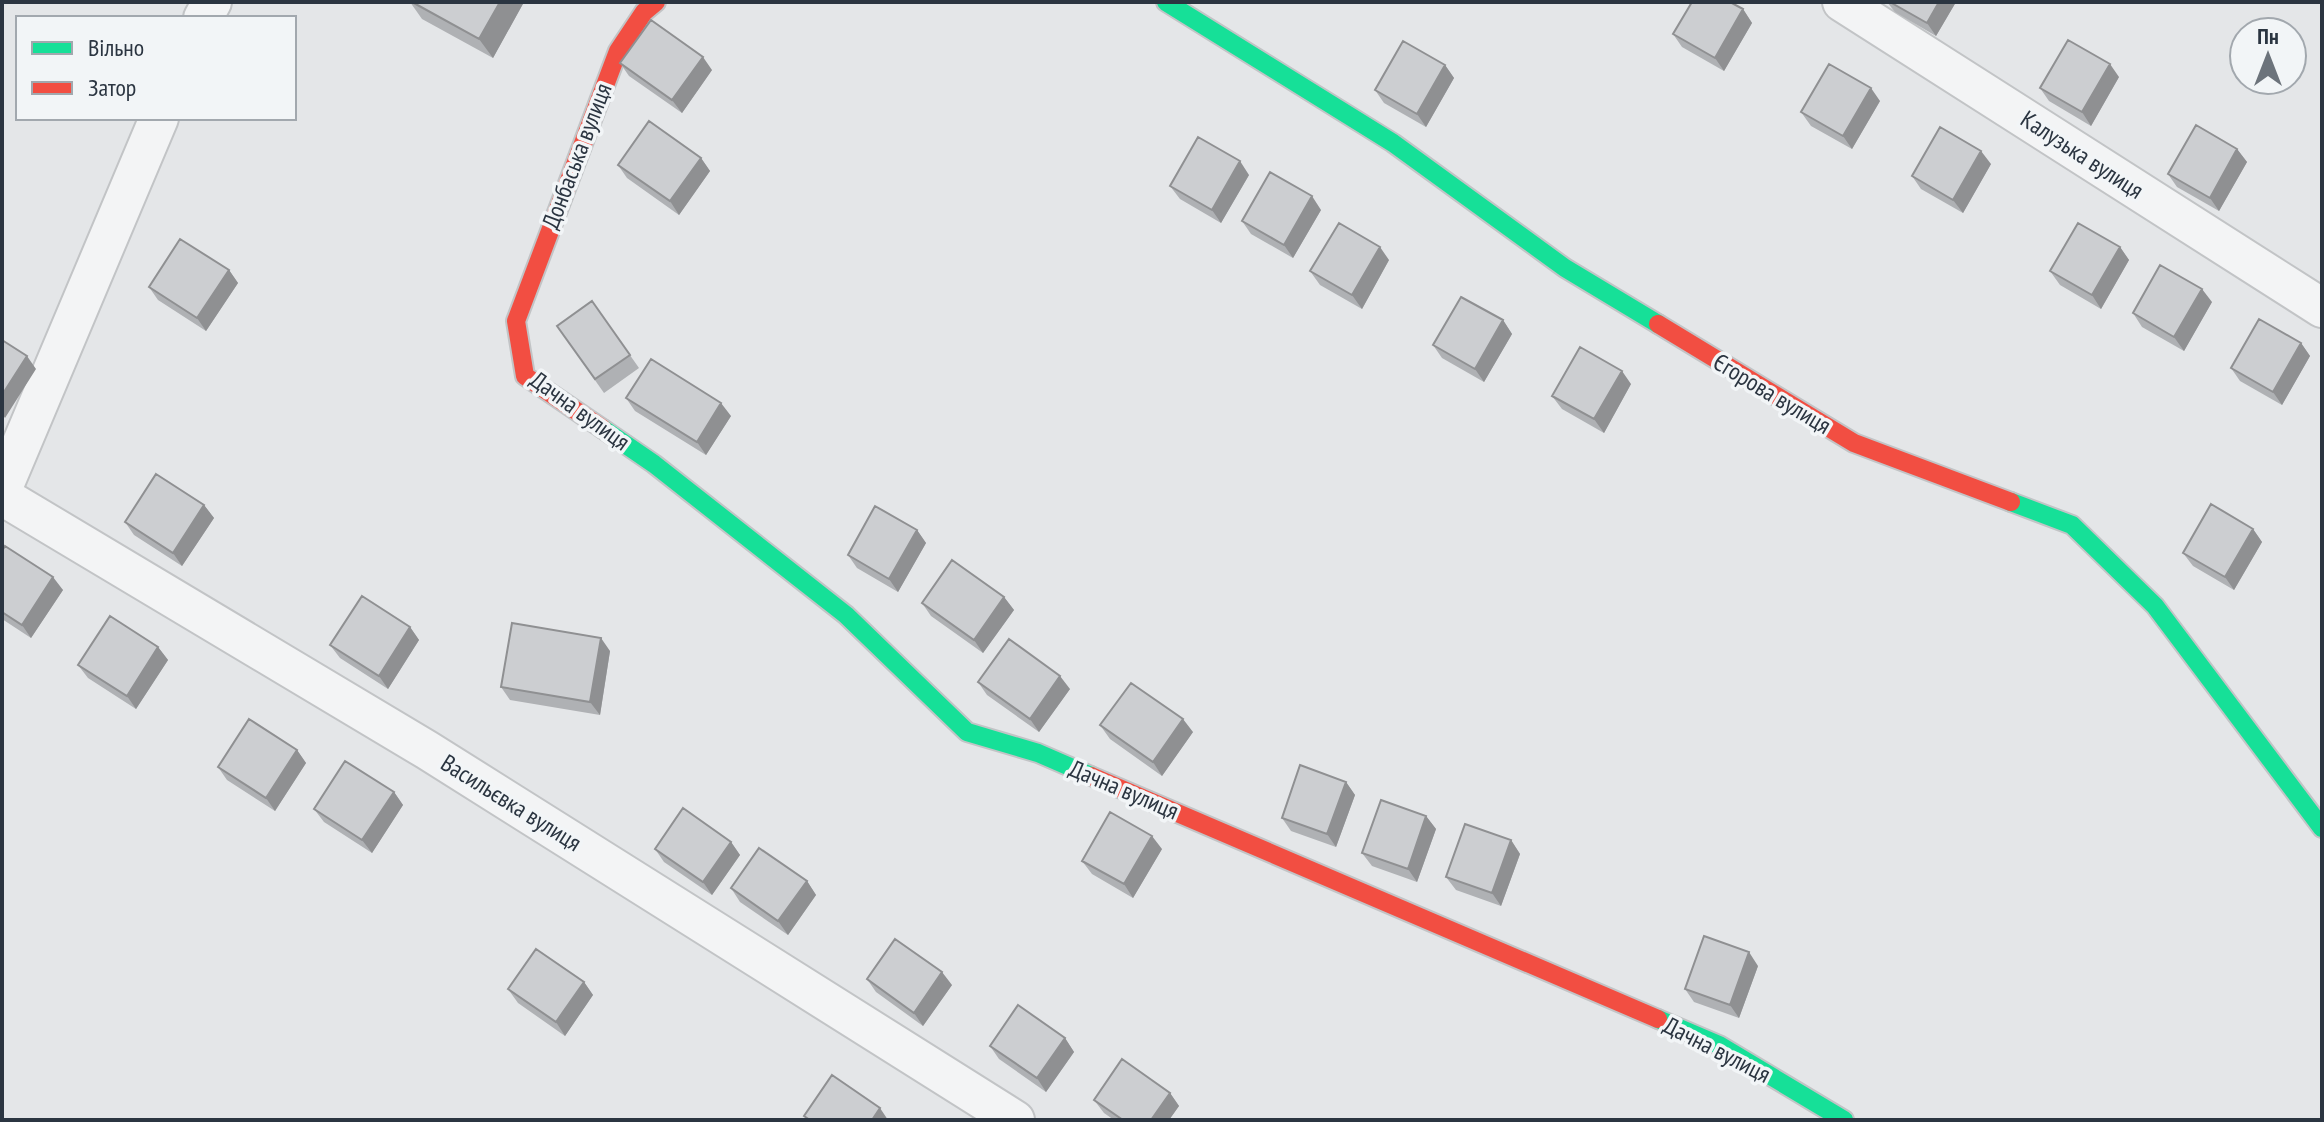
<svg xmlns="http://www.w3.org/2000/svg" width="2324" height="1122" viewBox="0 0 2324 1122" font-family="'PT Sans Narrow',sans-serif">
<rect width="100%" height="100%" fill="#e4e6e8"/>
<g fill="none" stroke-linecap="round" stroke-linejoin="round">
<g stroke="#c2c4c6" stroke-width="42">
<path id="street" d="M1842,2L2322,308
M203,18L212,2
M2,490L159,118
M2,496L427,750L1015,1120"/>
</g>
<g stroke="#c2c4c6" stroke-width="22">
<path id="fast" d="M1166,2L1393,143L1565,268L1658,324
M603,429L654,464L846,615L967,732L1038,753L1091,776
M2011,502L2072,525L2155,606L2322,828
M1658,1019L1719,1045L1844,1120"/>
</g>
<g stroke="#c2c4c6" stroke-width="22">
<path id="jam" d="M1658,324L1854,443L2011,502
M603,429L525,376L516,321L618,51L644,12L656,2
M1091,776L1658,1019"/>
</g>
<use href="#street" stroke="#f3f4f5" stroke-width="38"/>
<use href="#fast" stroke="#16e098" stroke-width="18"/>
<use href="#jam" stroke="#f24e42" stroke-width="18"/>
</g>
<path fill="#afb1b4" d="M410,2H524L493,58L422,19Z
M1887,2H1956L1936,36L1895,12Z
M1743,9L1752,23L1724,71L1682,47L1673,34Z
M620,63L712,70L682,113L629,76Z
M1445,65L1454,78L1426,127L1384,103L1375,90Z
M2119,77L2091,126L2049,101L2040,88Z
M1880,101L1852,149L1811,126L1801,112Z
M2237,149L2247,162L2219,211L2177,187L2168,174Z
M701,158L710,171L679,215L627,178L618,165Z
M1991,164L1963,213L1921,189L1912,176Z
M1249,175L1221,223L1180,199L1170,186Z
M1321,210L1293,258L1251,234L1242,221Z
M2120,247L2129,260L2101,309L2060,285L2050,271Z
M1389,260L1362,309L1320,285L1310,271Z
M229,270L238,283L206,331L158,300L149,287Z
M592,301L639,368L604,393L557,326Z
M2212,302L2184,351L2142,327L2133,313Z
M1503,320L1512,334L1484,382L1442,358L1433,345Z
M2301,343L2310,356L2282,405L2240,381L2231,368Z
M1631,384L1604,433L1562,409L1552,396Z
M626,398L731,416L706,455L635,411Z
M204,505L214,518L182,566L134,535L125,522Z
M2253,529L2262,542L2234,590L2193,566L2183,553Z
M917,530L926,543L898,592L857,568L848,555Z
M2,551L63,590L31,638L2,619Z
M1004,597L1014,610L983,653L931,616L922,603Z
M410,627L419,640L388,689L340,658L330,645Z
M158,647L168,660L136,709L88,678L78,665Z
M610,651L600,715L510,700L501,687Z
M978,682L1070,689L1039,732L987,695Z
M1100,725L1193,732L1162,776L1110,739Z
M297,750L306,763L275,811L227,780L218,767Z
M1346,782L1355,795L1336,847L1291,831L1282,818Z
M394,792L403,805L372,853L324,822L314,809Z
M1426,816L1436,829L1417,882L1372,866L1362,853Z
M1511,840L1520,854L1501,906L1456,890L1446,877Z
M731,842L740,855L712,895L664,862L655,849Z
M1162,849L1133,898L1092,874L1082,861Z
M807,881L816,895L788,935L740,902L731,888Z
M1758,966L1739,1018L1694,1002L1685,989Z
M867,979L952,985L923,1026L876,992Z
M584,982L593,995L565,1036L518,1003L508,989Z
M1065,1038L1074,1052L1046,1092L999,1059L990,1046Z
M1170,1093L1179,1106L1169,1120H1114L1104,1113L1094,1100Z"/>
<path fill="#8f9092" d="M500,2H524L493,58L479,39Z
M1939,2H1956L1936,36L1927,23Z
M1743,9L1752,23L1724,71L1715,58Z
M703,57L712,70L682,113L672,100Z
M2110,64L2119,77L2091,126L2082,112Z
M1445,65L1454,78L1426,127L1417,114Z
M1871,88L1880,101L1852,149L1843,136Z
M2237,149L2247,162L2219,211L2210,198Z
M1981,151L1991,164L1963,213L1953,200Z
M701,158L710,171L679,215L670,201Z
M1240,161L1249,175L1221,223L1212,210Z
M1312,196L1321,210L1293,258L1284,245Z
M1380,247L1389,260L1362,309L1352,295Z
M2120,247L2129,260L2101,309L2092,295Z
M229,270L238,283L206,331L197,318Z
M2202,289L2212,302L2184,351L2174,337Z
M1503,320L1512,334L1484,382L1475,369Z
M2301,343L2310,356L2282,405L2273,392Z
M27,356L36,369L5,418L2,414V395Z
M1622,371L1631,384L1604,433L1594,419Z
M721,403L731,416L706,455L697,442Z
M204,505L214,518L182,566L173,553Z
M2253,529L2262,542L2234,590L2225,577Z
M917,530L926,543L898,592L889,579Z
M53,577L63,590L31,638L22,625Z
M1004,597L1014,610L983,653L974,640Z
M410,627L419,640L388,689L379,676Z
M601,638L610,651L600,715L590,702Z
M158,647L168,660L136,709L127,696Z
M1060,676L1070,689L1039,732L1030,719Z
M1183,719L1193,732L1162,776L1153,762Z
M297,750L306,763L275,811L266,798Z
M1346,782L1355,795L1336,847L1327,834Z
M394,792L403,805L372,853L362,840Z
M1426,816L1436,829L1417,882L1408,869Z
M1152,836L1162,849L1133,898L1124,884Z
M1511,840L1520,854L1501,906L1492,893Z
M731,842L740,855L712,895L703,882Z
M807,881L816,895L788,935L778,921Z
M1749,952L1758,966L1739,1018L1730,1005Z
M942,972L952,985L923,1026L914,1013Z
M584,982L593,995L565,1036L556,1022Z
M1065,1038L1074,1052L1046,1092L1037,1078Z
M1170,1093L1179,1106L1169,1120H1151Z
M880,1108L888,1120H872Z"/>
<path fill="#ccced1" stroke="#8f9092" stroke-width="2" d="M412,2H500L479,39Z
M1692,2H1730L1743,9L1715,58L1673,34Z
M1890,2H1939L1927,23Z
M651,20L703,57L672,100L620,63Z
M2068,40L2110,64L2082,112L2040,88Z
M1403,41L1445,65L1417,114L1375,90Z
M1829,64L1871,88L1843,136L1801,112Z
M649,121L701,158L670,201L618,165Z
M2196,125L2237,149L2210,198L2168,174Z
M1940,127L1981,151L1953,200L1912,176Z
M1198,137L1240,161L1212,210L1170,186Z
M1270,172L1312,196L1284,245L1242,221Z
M1339,223L1380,247L1352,295L1310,271Z
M2078,223L2120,247L2092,295L2050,271Z
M180,239L229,270L197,318L149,287Z
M2160,265L2202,289L2174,337L2133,313Z
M1461,297L1503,320L1475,369L1433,345Z
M592,301L630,355L595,379L557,326Z
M2259,319L2301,343L2273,392L2231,368Z
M2,340L27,356L2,395Z
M1580,347L1622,371L1594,419L1552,396Z
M651,359L721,403L697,442L626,398Z
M156,474L204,505L173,553L125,522Z
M2211,504L2253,529L2225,577L2183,553Z
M875,506L917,530L889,579L848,555Z
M5,546L53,577L22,625L2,612V551Z
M952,560L1004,597L974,640L922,603Z
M362,596L410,627L379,676L330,645Z
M110,616L158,647L127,696L78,665Z
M512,623L601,638L590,702L501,687Z
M1009,639L1060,676L1030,719L978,682Z
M1131,683L1183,719L1153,762L1100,725Z
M249,719L297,750L266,798L218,767Z
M345,761L394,792L362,840L314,809Z
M1300,765L1346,782L1327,834L1282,818Z
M1381,800L1426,816L1408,869L1362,853Z
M683,808L731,842L703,882L655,849Z
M1110,812L1152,836L1124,884L1082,861Z
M1465,824L1511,840L1492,893L1446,877Z
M759,848L807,881L778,921L731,888Z
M1704,936L1749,952L1730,1005L1685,989Z
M895,939L942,972L914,1013L867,979Z
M536,949L584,982L556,1022L508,989Z
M1018,1005L1065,1038L1037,1078L990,1046Z
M1122,1059L1170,1093L1151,1120H1123L1094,1100Z
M832,1075L880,1108L872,1120H810L804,1116Z"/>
<g text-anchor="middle" stroke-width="7" stroke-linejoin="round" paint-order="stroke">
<g font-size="24" fill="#2b3541" stroke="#f2f5f7">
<text transform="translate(2082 155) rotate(33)" y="8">Калузька вулиця</text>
<text transform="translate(577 156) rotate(-69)" y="8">Донбаська вулиця</text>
<text transform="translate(1772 394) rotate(31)" y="8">Єгорова вулиця</text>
<text transform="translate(580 411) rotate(36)" y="8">Дачна вулиця</text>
<text transform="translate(1124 790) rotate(23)" y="8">Дачна вулиця</text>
<text transform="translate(511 803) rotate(32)" y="8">Васильєвка вулиця</text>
<text transform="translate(1717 1050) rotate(27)" y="8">Дачна вулиця</text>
</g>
</g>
<rect width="2324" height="1122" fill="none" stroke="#2b3541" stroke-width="8"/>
<rect x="16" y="16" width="280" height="104" fill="#f2f5f7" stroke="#a2a8ae" stroke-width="2"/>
<rect x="32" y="42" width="40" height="12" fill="#16e098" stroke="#a2a8ae" stroke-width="2"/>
<text x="88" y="56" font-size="24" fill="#2b3541">Вільно</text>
<rect x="32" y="82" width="40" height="12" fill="#f24e42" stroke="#a2a8ae" stroke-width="2"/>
<text x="88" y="96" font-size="24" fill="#2b3541">Затор</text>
<g transform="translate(2268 56)"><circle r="38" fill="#f2f5f7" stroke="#a2a8ae" stroke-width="2"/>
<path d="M0-6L14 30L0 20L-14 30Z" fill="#6c737b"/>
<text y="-12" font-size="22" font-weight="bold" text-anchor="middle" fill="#2b3541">Пн</text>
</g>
</svg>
